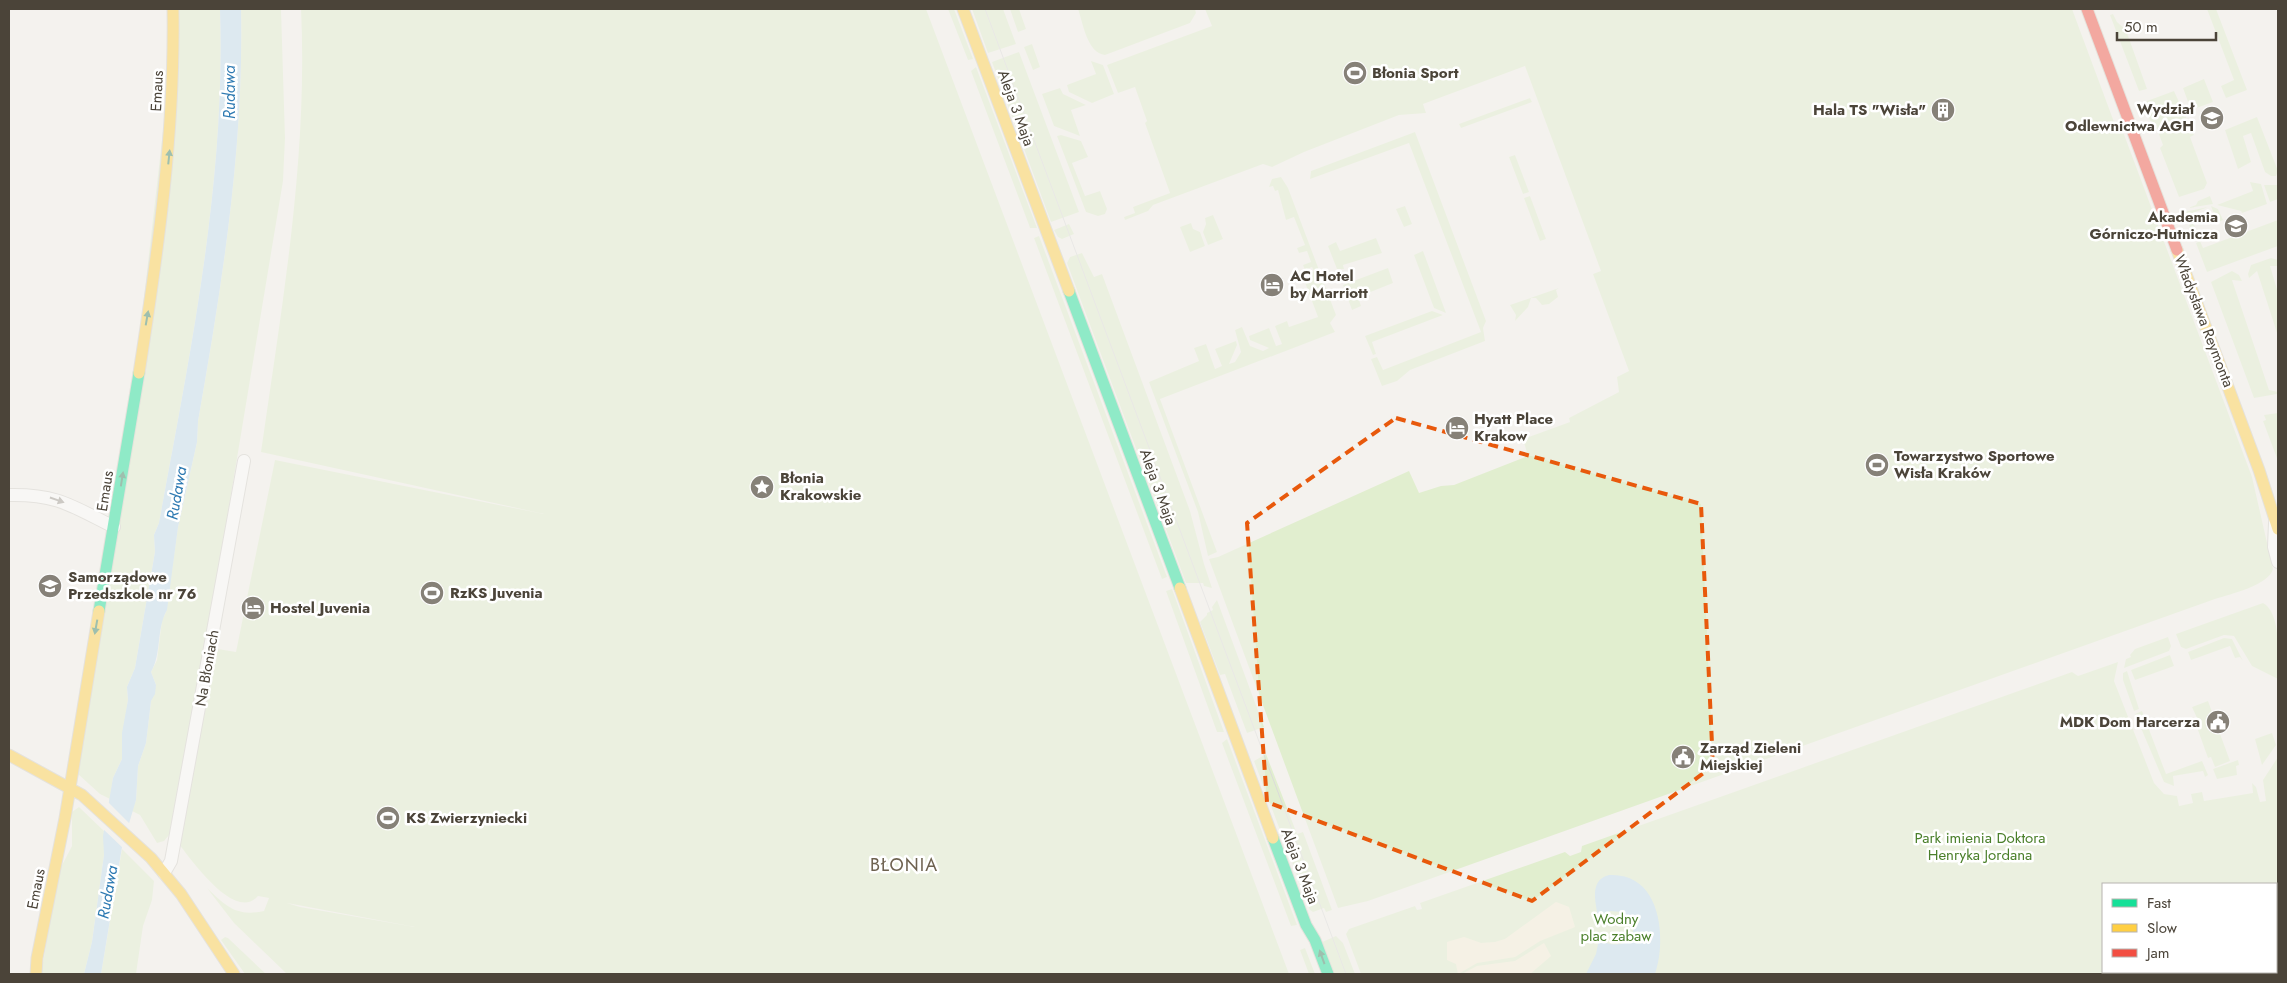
<svg xmlns="http://www.w3.org/2000/svg" width="2287" height="983" viewBox="0 0 2287 983" font-family="Jost,sans-serif">
<rect width="100%" height="100%" fill="#f4f2ee"/>
<path fill="#e1eecf" fill-rule="evenodd" d="M177,9H220C226,183 190,353 159,523L154,535L155,552L135,668L127,687L128,700L122,742V759L113,778L110,799L100,794L78,774L119,516Z
M241,9H281L285,138L283,181L215,591L169,835L164,841L157,843L140,815L132,811L136,800L138,766L146,743L151,701L156,685L151,672L157,660L162,620L166,612L178,527L197,442L198,421C222,285 244,148 241,9Z
M301,9H926L1289,974H287L234,923L207,888C226,906 236,917 264,911L269,898L258,896C235,923 191,859 178,843L218,649L236,652L275,460L544,514L261,452C282,305 308,158 301,9ZM287,903L415,927L300,907Z
M948,9H954L973,59L968,60Z
M972,9H1003L1016,44L988,53Z
M1010,9H1019L1026,29L1018,32Z
M1078,9H1195L1196,13L1190,23L1105,55C1087,53 1083,23 1078,9Z
M1205,9H2072L2114,122L2119,121L2252,477L2273,569C2269,585 2231,594 2215,599L1368,901L1338,908L1209,559L1218,557L1409,471L1419,493L1441,486L1454,485L1528,456L1523,439L1570,422L1569,418L1619,392L1617,377L1629,371L1593,274L1601,271L1525,66L1423,104L1426,113L1399,115L1304,152L1272,167L1263,164L1153,205L1148,211L1125,220L1124,217L1135,213L1133,207L1170,193L1145,123L1147,121L1135,87L1118,93L1107,65L1212,26Z
M2207,9H2216L2247,90L2226,98L2221,86L2234,80Z
M2113,14L2117,22L2126,30L2147,89L2139,91L2110,15Z
M1032,44L1040,67L1033,70L1024,47Z
M1019,52L1079,212L1051,222L992,62Z
M1091,61L1103,65L1114,94L1092,103L1069,92L1067,85L1096,74Z
M976,67L1037,228H1030L1029,225L971,71Z
M2204,79L2213,102L2191,110L2183,88Z
M1060,88L1063,94L1086,105L1071,110L1080,136L1054,126L1042,94Z
M2174,91L2194,135L2190,137L2207,183L2204,189L2179,197L2160,148L2163,145L2157,129L2154,130L2144,105L2147,101Z
M1530,98L1532,102L1461,128L1459,124Z
M2257,117L2278,171L2276,176H2271L2265,172L2251,133L2243,136L2251,162L2238,169L2225,130Z
M1415,132L1486,321L1483,328L1485,341L1410,370L1397,381L1382,386L1371,359L1377,357L1383,370L1481,332L1409,143L1310,179L1311,171Z
M1061,135L1081,141L1088,157L1072,163L1085,196L1100,191L1107,209L1105,214L1098,216L1086,212L1057,136Z
M1515,155L1529,192L1523,194L1509,157Z
M1281,177L1288,188L1336,315L1330,323L1335,332L1160,399L1217,552L1208,556L1198,512L1149,382L1199,361L1194,348L1206,344L1215,369L1222,366L1215,349L1236,341L1237,345L1229,364L1235,362L1241,352L1235,330L1242,327L1250,346L1263,351L1269,348L1250,340L1249,336L1269,328L1276,346L1282,344L1275,326L1287,321L1289,327L1318,317L1303,277L1314,271L1312,267L1305,270L1303,265L1311,262L1307,251L1299,253L1297,248L1305,245L1294,217L1286,220L1278,190L1275,191L1273,186L1269,187L1272,179Z
M2250,182L2261,184L2267,204L2242,213L2241,211L2217,205L2253,191Z
M2264,185H2278V199L2270,202Z
M1530,196L1546,239L1540,241L1524,198Z
M2210,196L2213,204L2188,208L2196,205L2198,201Z
M1405,206L1412,224L1404,227L1396,209Z
M2211,206L2218,209L2223,220L2214,224L2213,220L2216,219Z
M2208,207L2190,214L2199,238L2195,240L2196,235H2193L2184,212Z
M1213,215L1223,239L1208,245L1203,232L1206,224L1205,218Z
M2278,220V246L2207,272L2196,243L2200,241L2203,248Z
M1191,223L1193,229L1200,232L1205,246L1190,252L1180,227Z
M1069,224L1074,234L1062,239L1058,237L1054,230Z
M1039,236L1167,577L1162,579L1034,238Z
M1376,238L1382,253L1343,265L1344,269H1337L1328,246L1336,242L1340,251Z
M1423,251L1446,313L1434,308L1414,255Z
M1082,253L1094,277L1102,274L1190,511L1204,564L1212,588L1204,586L1203,583H1186L1067,263L1070,257Z
M2271,258L2278,260V266H2270L2278,293V336L2257,271L2249,278L2248,274L2251,265Z
M1388,268L1393,283L1358,297L1361,306L1352,310L1343,285Z
M2232,271L2239,275L2242,281L2232,280L2269,390L2278,392L2277,394L2254,398L2211,282Z
M1559,288L1556,290L1558,297L1549,304L1542,305L1536,298H1531L1528,307L1515,321L1516,315L1510,305Z
M1432,311L1443,315L1372,342L1376,354L1373,355L1365,336Z
M2278,413V461L2263,421L2266,420L2264,415Z
M1172,589L1224,732H1217L1166,591Z
M1217,600L1264,727L1247,733L1225,674L1220,675L1200,622L1207,615V613L1213,610L1212,607Z
M2263,603C2282,613 2278,661 2278,679L2252,666L2234,636L2224,635L2186,649L2181,647L2176,634Z
M2168,637L2171,646L2169,651L2124,668L2126,659L2131,657L2130,655L2135,649Z
M2224,638L2232,639L2243,661L2240,657L2235,658L2230,646L2191,660L2188,652Z
M2170,655L2174,666L2135,680L2131,670Z
M2118,662L2114,681L2154,783L2164,794L2177,796L2179,806L2193,803L2191,794L2202,792L2204,801L2253,793L2252,783L2256,787L2260,802L2266,801L2263,780L2278,757V974H1361L1346,934L1349,929L1415,906L1417,910L1422,909L1420,903L1565,852L1570,856L1581,852L1582,846L2072,672L2078,676ZM2103,884H2276V972H2103Z
M2127,671L2139,709L2134,711L2123,680V673Z
M2208,701L2230,761L2215,767L2211,757L2208,758L2194,719L2197,718L2192,707Z
M2142,711L2166,774L2202,761L2208,775L2205,777L2203,771L2173,776L2174,786L2164,782L2135,714Z
M2272,733L2276,745L2262,765L2255,739Z
M1227,739L1297,925L1291,926L1222,743Z
M1266,754L1297,834L1303,832L1332,910L1326,912L1324,908L1313,912L1310,910L1254,761Z
M2238,760L2239,765L2236,766L2237,775L2217,779L2213,769Z
M79,807L104,831V855L92,942L84,974H41L59,871L72,846V812Z
M122,849L154,881L152,900L143,926L136,974H101Z
M1336,936L1343,943L1355,974H1332L1320,943Z
M225,937L228,938L266,974H245L221,940Z
M1305,948L1315,974H1309L1300,950Z"/>
<path fill="#f7f0da" d="M1556,902L1569,907L1575,927L1540,941L1515,957L1477,963L1458,974L1456,964L1447,960V942L1464,937L1481,943L1495,942L1505,939Z
M1544,943L1551,956L1530,974H1462L1477,966L1515,961Z"/>
<path fill="#c0ddf1" d="M220,9H241C244,148 222,285 198,421L197,442L178,527L167,610C156,629 162,653 151,672L156,685L155,694L151,701L146,743L138,766L136,800L122,847L101,974H84L92,942L104,855L103,836L113,778L122,759V733L128,700L127,687L135,668L155,552L154,535L159,523C190,353 226,183 220,9Z
M1609,875C1661,872 1667,938 1655,974H1586L1596,954L1599,939C1615,951 1641,943 1631,920L1622,912L1610,911L1599,921C1596,905 1588,880 1609,875Z"/>
<path fill="#f4f2ee" d="M107,801L131,825L125,850L102,828Z"/>
<g fill="none" stroke-linecap="round" stroke-linejoin="round">
<g stroke="#d2d0cb" stroke-width="14">
<path id="street" d="M9,495C57,494 72,506 114,527
M2275,523L2274,547L2278,562
M164,873L171,861L244,461"/>
</g>
<g stroke="#d3cfc5" stroke-width="13">
<path id="fast" d="M1069,291L1180,588
M99,611L139,373
M1273,838L1306,925L1315,940L1328,974"/>
</g>
<g stroke="#d3cfc5" stroke-width="13">
<path id="slow" d="M963,9L1069,291
M2177,250L2259,470L2278,529
M139,373C158,252 175,132 173,9
M1180,588L1273,838
M9,755L82,795L151,858L181,894L234,974
M36,974L37,958L65,818L99,611"/>
</g>
<g stroke="#d3cfc5" stroke-width="13">
<path id="jam" d="M2087,9L2177,250"/>
</g>
<use href="#street" stroke="#fdfdfc" stroke-width="12"/>
<use href="#fast" stroke="#16e098" stroke-width="11"/>
<use href="#slow" stroke="#ffcf43" stroke-width="11"/>
<use href="#jam" stroke="#f24e42" stroke-width="11"/>
<path stroke="#dbdbda" stroke-width="1" d="M985,9L1346,974"/>
</g>
<defs><path id="oneway-solid" d="M-6-.8H1V-3.2L6.5 0L1 3.2V.8H-6Z" transform="scale(1.25)"/></defs>
<g fill="#36825f">
<use href="#oneway-solid" transform="translate(169 157) rotate(-84)"/>
<use href="#oneway-solid" transform="translate(147 318) rotate(-80)"/>
<use href="#oneway-solid" transform="translate(122 479) rotate(-81)"/>
<use href="#oneway-solid" transform="translate(96 627) rotate(100)"/>
<use href="#oneway-solid" transform="translate(1322 957) rotate(-110)"/>
</g>
<use fill="#9b9791" href="#oneway-solid" transform="translate(57 500) rotate(19)"/>
<path d="M0 0H2287V983H0ZM1396,418L1701,504L1713,766L1532,901L1267,802L1247,523Z" fill="#f4f2ee" fill-opacity=".55" fill-rule="evenodd"/>
<path fill="none" stroke="#e8590c" stroke-width="4" stroke-dasharray="10 6" stroke-linejoin="round" d="M1396,418L1701,504L1713,766L1532,901L1267,802L1247,523Z"/>
<defs>
<g id="stadium-disc" transform="scale(1.25)"><circle r="9.5" fill="#868178" stroke="#fff"/><path d="M0-5a6.5 5 0 1 0 0 10a6.5 5 0 1 0 0-10ZM-3.5-1.8h7v3.6h-7Z" fill="#fff"/></g>
<g id="building-disc" transform="scale(1.25)"><circle r="9.5" fill="#868178" stroke="#fff"/><path d="M-4-6H4V6H1V3H-1V6H-4ZM-2.5-4.3h1.7v1.8h-1.7ZM.8-4.3h1.7v1.8H.8ZM-2.5-1h1.7V.8h-1.7ZM.8-1h1.7V.8H.8Z" fill="#fff"/></g>
<g id="university-disc" transform="scale(1.25)"><circle r="9.5" fill="#868178" stroke="#fff"/><path d="M0-5L7-2L0 1L-7-2ZM-4 1L0 2.5L4 1V4Q0 6-4 4Z" fill="#fff"/></g>
<g id="hotel-disc" transform="scale(1.25)"><circle r="9.5" fill="#868178" stroke="#fff"/><path d="M-6-4.5h1.5V1H6V5H4.5V3h-9V5H-6ZM-4 0a1.8 1.8 0 1 1 3.6 0ZM.5 0V-2.5h3Q6-2.5 6 0Z" fill="#fff"/></g>
<g id="sight-disc" transform="scale(1.25)"><circle r="9.5" fill="#868178" stroke="#fff"/><path d="M0-6L1.8-2.2L6-1.7L2.9 1.2L3.7 5.4L0 3.3L-3.7 5.4L-2.9 1.2L-6-1.7L-1.8-2.2Z" fill="#fff"/></g>
<g id="school-disc" transform="scale(1.25)"><circle r="9.5" fill="#868178" stroke="#fff"/><path d="M0-5L7-2L0 1L-7-2ZM-4 1L0 2.5L4 1V4Q0 6-4 4Z" fill="#fff"/></g>
<g id="civic-disc" transform="scale(1.25)"><circle r="9.5" fill="#868178" stroke="#fff"/><path d="M-.6-6.5H3V-4.5H.6V-3L4-1V1h2V6H-6V1h2V-1L-.6-3ZM-1.2 2.5V6h2.4V2.5Z" fill="#fff"/></g>
</defs>
<g fill-rule="evenodd">
<use href="#stadium-disc" x="1355" y="73"/>
<use href="#building-disc" x="1943" y="110"/>
<use href="#university-disc" x="2212" y="118"/>
<use href="#university-disc" x="2236" y="226"/>
<use href="#hotel-disc" x="1272" y="285"/>
<use href="#hotel-disc" x="1457" y="428"/>
<use href="#stadium-disc" x="1877" y="465"/>
<use href="#sight-disc" x="762" y="487"/>
<use href="#school-disc" x="50" y="586"/>
<use href="#stadium-disc" x="432" y="593"/>
<use href="#hotel-disc" x="253" y="608"/>
<use href="#civic-disc" x="2218" y="722"/>
<use href="#civic-disc" x="1683" y="757"/>
<use href="#stadium-disc" x="388" y="818"/>
</g>
<g text-anchor="middle" stroke-width="5" stroke-linejoin="round" paint-order="stroke">
<g font-size="15" font-weight="bold" fill="#4b4439" stroke="#fff" text-anchor="start">
<text x="1372" y="78">Błonia Sport</text>
<text x="2194" y="114" text-anchor="end">Wydział<tspan x="2194" dy="17">Odlewnictwa AGH</tspan></text>
<text x="1926" y="115" text-anchor="end">Hala TS "Wisła"</text>
<text x="2218" y="222" text-anchor="end">Akademia<tspan x="2218" dy="17">Górniczo-Hutnicza</tspan></text>
<text x="1290" y="281">AC Hotel<tspan x="1290" dy="17">by Marriott</tspan></text>
<text x="1474" y="424">Hyatt Place<tspan x="1474" dy="17">Krakow</tspan></text>
<text x="1894" y="461">Towarzystwo Sportowe<tspan x="1894" dy="17">Wisła Kraków</tspan></text>
<text x="780" y="483">Błonia<tspan x="780" dy="17">Krakowskie</tspan></text>
<text x="68" y="582">Samorządowe<tspan x="68" dy="17">Przedszkole nr 76</tspan></text>
<text x="450" y="598">RzKS Juvenia</text>
<text x="270" y="613">Hostel Juvenia</text>
<text x="2200" y="727" text-anchor="end">MDK Dom Harcerza</text>
<text x="1700" y="753">Zarząd Zieleni<tspan x="1700" dy="17">Miejskiej</tspan></text>
<text x="406" y="823">KS Zwierzyniecki</text>
</g>
<g font-size="15" fill="#4b4439" stroke="#fff">
<text transform="translate(157 91) rotate(-87)" y="5">Emaus</text>
<text transform="translate(1016 108) rotate(70)" y="5">Aleja 3 Maja</text>
<text transform="translate(2204 321) rotate(69)" y="5">Władysława Reymonta</text>
<text transform="translate(1158 487) rotate(70)" y="5">Aleja 3 Maja</text>
<text transform="translate(105 491) rotate(-81)" y="5">Emaus</text>
<text transform="translate(207 668) rotate(-80)" y="5">Na Błoniach</text>
<text transform="translate(1300 866) rotate(69)" y="5">Aleja 3 Maja</text>
<text transform="translate(36 889) rotate(-79)" y="5">Emaus</text>
</g>
<g font-size="15" fill="#4a7f2a" stroke="#fff">
<text x="1980" y="843">Park imienia Doktora<tspan x="1980" dy="17">Henryka Jordana</tspan></text>
<text x="1616" y="924">Wodny<tspan x="1616" dy="17">plac zabaw</tspan></text>
</g>
<g font-size="16" font-style="italic" fill="#2e7ab2" stroke="#fff">
<text transform="translate(229 92) rotate(-90)" y="6">Rudawa</text>
<text transform="translate(176 493) rotate(-80)" y="6">Rudawa</text>
<text transform="translate(107 892) rotate(-80)" y="6">Rudawa</text>
</g>
<g font-size="18" letter-spacing="1" fill="#6e6250" stroke="#fff">
<text x="904" y="871">BŁONIA</text>
</g>
</g>
<rect width="2287" height="983" fill="none" stroke="#4b4439" stroke-width="20"/>
<rect x="2102" y="883" width="175" height="90" fill="#ffffff" stroke="#b7b4b0"/>
<rect x="2112" y="899" width="25" height="8" fill="#16e098" stroke="#b7b4b0"/>
<text x="2147" y="908" font-size="15" fill="#4b4439">Fast</text>
<rect x="2112" y="924" width="25" height="8" fill="#ffcf43" stroke="#b7b4b0"/>
<text x="2147" y="933" font-size="15" fill="#4b4439">Slow</text>
<rect x="2112" y="949" width="25" height="8" fill="#f24e42" stroke="#b7b4b0"/>
<text x="2147" y="958" font-size="15" fill="#4b4439">Jam</text>
<path d="M2117 32v8h99v-8" fill="none" stroke="#4b4439" stroke-width="2.5"/>
<text x="2124" y="32" font-size="15" fill="#4b4439" stroke="#ffffff" stroke-width="4" paint-order="stroke">50 m</text>
</svg>
